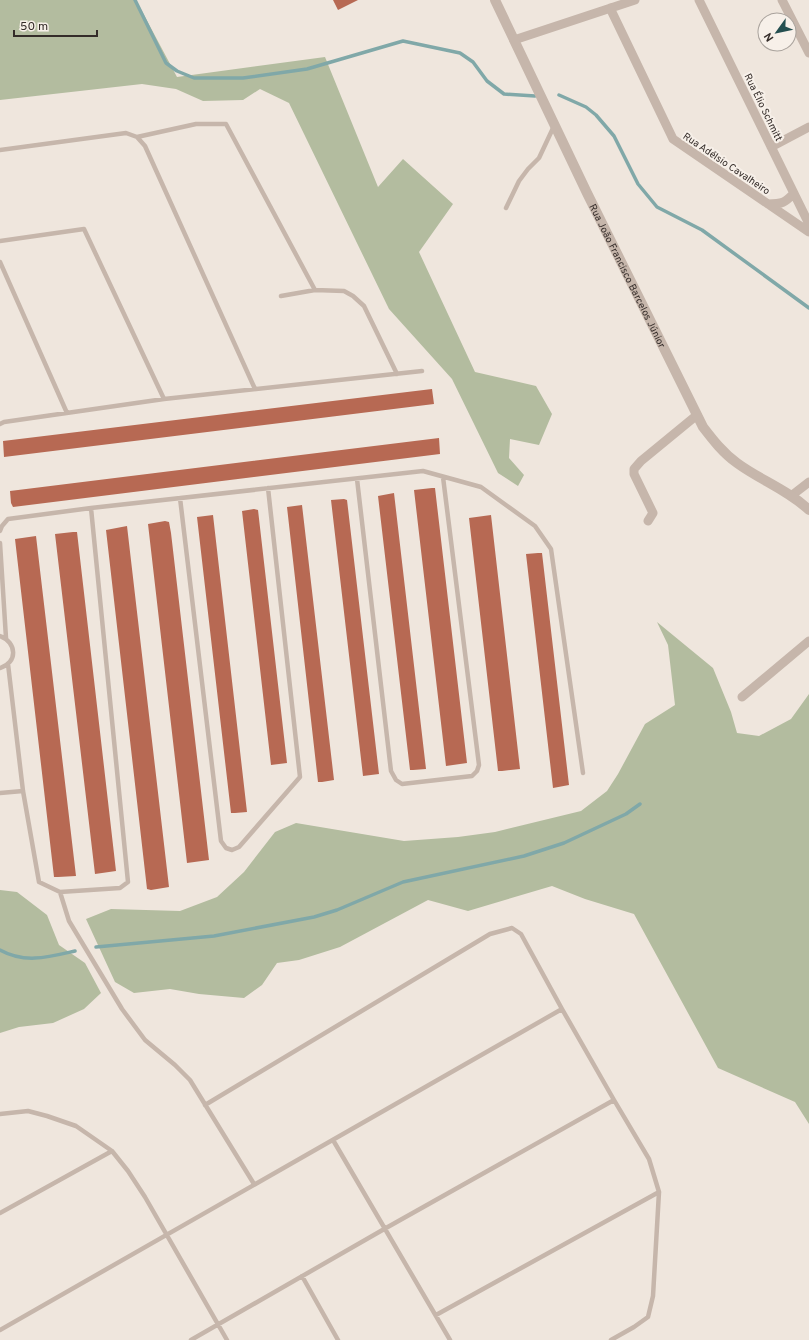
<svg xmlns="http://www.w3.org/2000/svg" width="809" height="1340" viewBox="0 0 809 1340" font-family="Overpass,sans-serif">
<rect width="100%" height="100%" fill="#efe6dd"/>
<path fill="#b3bc9f" d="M0,0H136L177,77L325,57L378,187L403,159L453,204L419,252L475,372L536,386L552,414L539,445L510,439L509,458L524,475L518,486L498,473L452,379L389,309L289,103L260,89L243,100L203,101L176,89L142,84L0,100Z
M657,622L713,668L731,712L737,733L759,736L791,719L809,694V1124L795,1102L718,1068L634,914L585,899L552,886L468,911L428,900L340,947L299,960L277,963L262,985L244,998L199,994L170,989L134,993L115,982L86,919L111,909L180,911L217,897L244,872L275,832L296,823L404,841L458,837L495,832L581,811L607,791L618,774L645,724L675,705L668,645Z
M0,890L17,892L47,915L59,945L85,963L101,993L84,1009L53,1023L19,1027L0,1033Z"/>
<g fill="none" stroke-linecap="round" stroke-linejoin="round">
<path stroke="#80a8a8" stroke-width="3.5" d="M135,0L166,63L177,71L194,78H243L307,69L403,41L460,53L473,62L487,81L504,94L535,96
M559,95L586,107L596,115L614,136L638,184L657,207L702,230L809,308
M96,947L214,936L314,917L337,910L403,882L524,856L564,843L626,814L640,804
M0,950C25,964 49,957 75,951"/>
</g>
<path fill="#b76953" d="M333,0H358L338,10Z
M432,389L434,404L4,457L3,441Z
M439,438L440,454L13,507L11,503L10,491Z
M432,488H435L467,763L446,766L414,490Z
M394,493L426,769L413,770H410L378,496Z
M344,499L347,500L379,774L363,776L331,500Z
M302,505L334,780L322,782H318L287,507Z
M254,509L258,510L287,763L271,765L242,511Z
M213,515L247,812L235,813H231L197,517Z
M491,515L520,769L502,771H498L469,518Z
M165,521L169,522L171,533L209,860L187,863L148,524Z
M127,526L169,887L151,890L147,889L106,530Z
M73,532H77L116,871L95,874L55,534Z
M36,536L76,876L58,877H54L15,539Z
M538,553H542L569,785L553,788L526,554Z"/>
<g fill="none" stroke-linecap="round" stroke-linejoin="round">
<path stroke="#c6b6ab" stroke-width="4.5" d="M137,137L196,124H226L315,290
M0,150L126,133L137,137L145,146L255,389
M506,208L519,181L528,169L539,158L554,126
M0,241L84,229L164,399
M0,262L67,413
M281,296L315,290L344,291L353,296L364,306L397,374
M0,424L4,422L164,399L422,371
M357,479L391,771L396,780L402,784L472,776L477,771L479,765L443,477
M180,498L221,841L226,848L232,850L239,847L300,777L268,488
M0,531L2,526L8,519L91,508L423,471L481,487L535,526L551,549L583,773
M0,543L6,638
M0,636C17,642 18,663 0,668
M8,664L23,791L39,882L60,892L120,888L128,882L91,508
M0,793L23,791
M60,892L69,921L122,1009L145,1040L175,1065L190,1080L254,1184
M205,1105L490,934L512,928L521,934L562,1009L614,1100L649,1159L659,1192L653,1296L648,1317L634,1327L611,1340
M0,1114L28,1111L47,1116L76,1126L112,1151L128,1171L145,1197L227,1340
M333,1140L450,1340
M0,1213L112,1151
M302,1276L338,1340
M436,1315L659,1192
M0,1330L562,1009
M191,1340L386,1228L614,1100"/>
<path stroke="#c6b6ab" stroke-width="9" d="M699,0L809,224
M782,0L809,53
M610,8L673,139L809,232
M514,40L635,0
M771,147L809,127
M768,204C782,204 785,203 794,193
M791,496L809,482
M648,521L653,513L634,474V469L641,461L697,415
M742,697L809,641"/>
<path stroke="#c6b6ab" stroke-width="10" id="s1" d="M495,0L587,193L703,427C713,440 723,453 737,463C760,480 788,490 809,510"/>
</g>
<g text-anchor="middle" stroke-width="4" stroke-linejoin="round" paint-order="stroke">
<g font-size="10" fill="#342c29" stroke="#f7f0e9">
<text transform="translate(764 107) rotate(64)" y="4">Rua Élio Schmitt</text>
<text transform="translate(727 163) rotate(34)" y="4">Rua Adélsio Cavalheiro</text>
<text dy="4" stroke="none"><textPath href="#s1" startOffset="306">Rua João Francisco Barcelos Júnior</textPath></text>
</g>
</g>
<g transform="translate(777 32) rotate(237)"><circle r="19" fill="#f7f0e9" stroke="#a9a29c"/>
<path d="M0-3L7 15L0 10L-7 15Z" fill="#244f50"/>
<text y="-6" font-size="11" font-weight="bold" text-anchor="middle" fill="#342c29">N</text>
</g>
<path d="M14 30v6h83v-6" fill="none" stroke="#342c29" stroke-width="2"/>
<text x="20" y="30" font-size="12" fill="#342c29" stroke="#f7f0e9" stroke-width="3" paint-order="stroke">50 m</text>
</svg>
